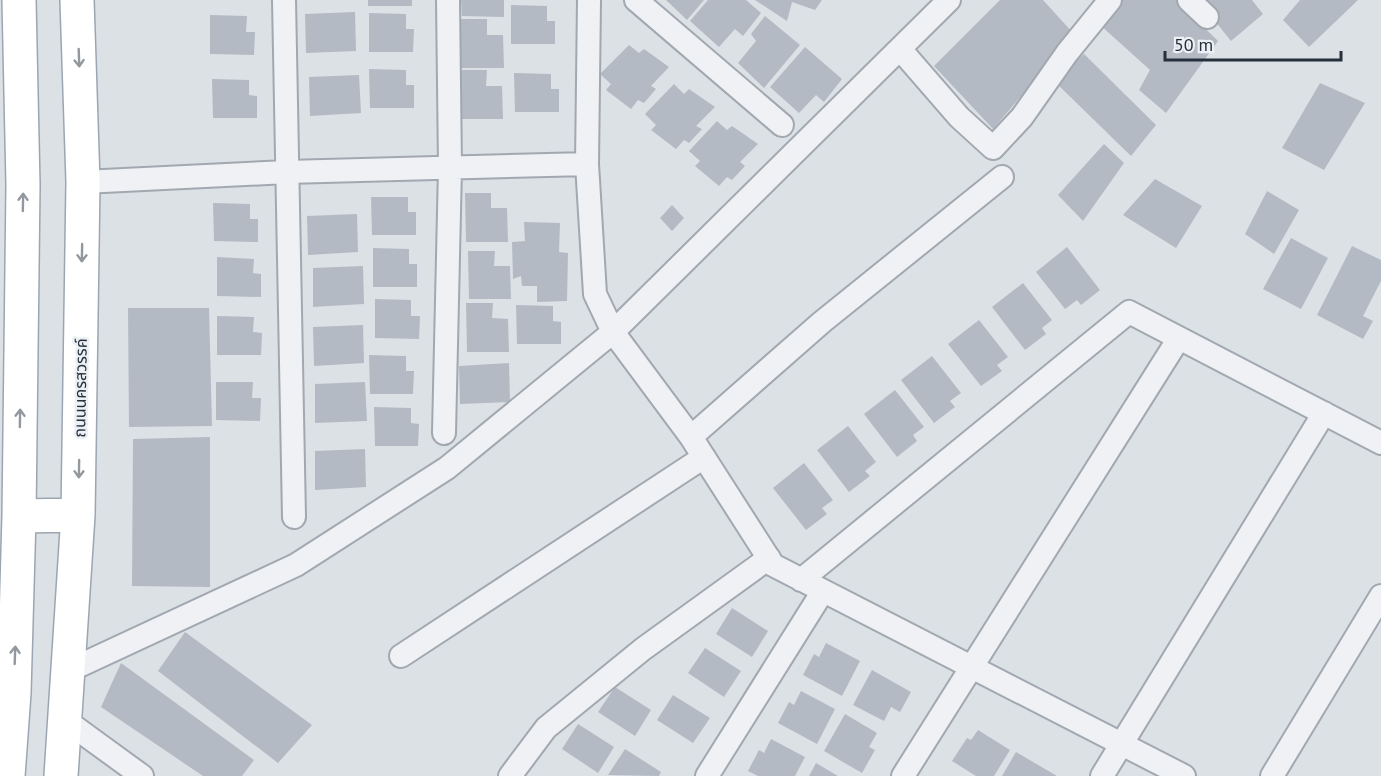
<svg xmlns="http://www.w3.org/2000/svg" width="1381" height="776" viewBox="0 0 1381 776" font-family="'PT Sans','Noto Sans Thai',sans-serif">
<rect width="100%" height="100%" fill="#dce1e6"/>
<path fill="#b3bac3" d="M368,0H412V6H368Z
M461,0H504V17L462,16Z
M666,0H704L687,20Z
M708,0H746L761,13L743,36L735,29L719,47L690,21Z
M755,0H822L815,10L792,2L787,21Z
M1000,0H1043L1074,34L993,129L934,66Z
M1119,0H1176L1218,41L1166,113L1139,90L1150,70L1099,24Z
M1198,0H1252L1263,14L1231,41Z
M1300,0H1358L1309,47L1283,20Z
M511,5L547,6V21H555V44H511Z
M355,12L356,51L306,53L305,14Z
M369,13L406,14V29H414L413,52H369Z
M210,15L247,16L246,32H255L254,55L210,54Z
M765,16L800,45L764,88L738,63L756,41L751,34Z
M460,19H487V35H503L504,68H461Z
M629,45L639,53L644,49L669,67L651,86L656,89L644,103L638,100L631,109L606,90L611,84L600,74Z
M805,47L842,79L824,102L816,95L799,113L770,87Z
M1084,54L1156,125L1131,156L1054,81Z
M369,69L406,70V85H414V108H370Z
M460,70H487L486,86H502L503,119H461Z
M514,73L551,74V89H559V112H515Z
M359,75L361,113L310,116L309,77Z
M212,79L249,80V95L257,96V118H213Z
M1320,83L1365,103L1324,170L1282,148Z
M674,84L684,94L689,89L715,107L696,126L702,129L689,143L684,140L676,149L651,130L656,125L645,114Z
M717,121L727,130L732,126L758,144L740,162L745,166L732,180L727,177L719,186L695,166L700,161L689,151Z
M1104,144L1124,163L1083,221L1058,195Z
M1155,179L1202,206L1176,248L1123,215Z
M1267,191L1299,210L1274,254L1245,234Z
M465,193H491V208H507L508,242H466Z
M371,197H408V212H416V235H372Z
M213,203L250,204V219H258V242L214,241Z
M672,205L684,218L672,231L660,218Z
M357,214L358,252L308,255L307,216Z
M524,222L560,223L559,252L568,253L567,301L537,302V286H522L521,276L513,279L512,242L525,241Z
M1291,238L1328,258L1301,309L1263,289Z
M1352,246L1381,260V281L1363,316L1373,321L1363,339L1317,315Z
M1067,247L1100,290L1081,305L1077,300L1065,309L1036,272Z
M373,248L409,249V264H417V287H373Z
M468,251H495L494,266H510L511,299H469Z
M217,257L254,259L253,273L261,274V297L217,296Z
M363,266L364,304L313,307V268Z
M1023,283L1052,320L1042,328L1046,334L1025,350L992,307Z
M375,299L411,300V316H420L419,339L375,338Z
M466,303H493L492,318L508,319L509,352H467Z
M516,305L553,306V321L561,322V344H517Z
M128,308H209L212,426L129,427Z
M217,316L254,317L253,332L262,333L261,355H217Z
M979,320L1008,357L997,365L1002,371L981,386L948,344Z
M363,325L364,363L314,366L313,327Z
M369,355L406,356V371H414L413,394H370Z
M932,356L961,393L950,401L955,407L934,423L901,380Z
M509,363L510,402L460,404L459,366Z
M216,382H253L252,398H261L260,421L216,420Z
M365,382L367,421L315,423V384Z
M895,390L924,427L913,435L917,441L897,457L864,414Z
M374,407L411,408V423L419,424L418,446H375Z
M848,426L876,462L865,471L870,476L849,492L817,450Z
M210,437V587L132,586L133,439Z
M365,449L366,487L315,490V451Z
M804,463L833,500L822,508L827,514L806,530L773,488Z
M732,608L768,631L752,657L716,634Z
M185,632L312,725L278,763L158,671Z
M826,643L860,661L842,696L803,675L814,654L819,657Z
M705,648L741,671L724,697L688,673Z
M121,663L254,760L242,776H203L101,707Z
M872,670L911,692L900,712L891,707L884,721L853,705Z
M615,687L651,710L635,736L598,712Z
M801,691L835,709L817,744L778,723L789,702L794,705Z
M673,695L710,718L693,743L657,720Z
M845,714L877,733L869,747L875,750L862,773L824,751Z
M578,724L614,747L598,773L562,749Z
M978,730L1010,750L994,776H976L952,761L967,738L971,740Z
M771,739L805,757L795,776H758L748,771L759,750L764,753Z
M625,749L661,772L659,776L608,775Z
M1016,752L1057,776H1002Z
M816,763L838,776H809Z"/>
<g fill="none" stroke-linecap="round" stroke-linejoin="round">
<g stroke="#a2a8b0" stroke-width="26">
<path id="minor" d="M284,0L294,517
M589,0L587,164L595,294L613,332L691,437L773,565L1184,776
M636,0L782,125
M1189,0L1207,17
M900,49L959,117L993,148L1022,117L1067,53L1110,0
M83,182L287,172L587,164
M444,433L450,168L448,0
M691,437L822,322L1002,177
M801,580L1129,312L1381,443
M401,656L704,457
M68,671L296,565L447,468L613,332L949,0
M65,720L142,776
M510,776L546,728L643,649L769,558
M707,776L823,591
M903,776L1179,338
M1102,776L1324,413
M1272,776L1381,596"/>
</g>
<g stroke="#9ba6b2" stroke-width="36">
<path id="primary" d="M19,516L78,515
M8,776L14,693L19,516L23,185L19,0
M61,776L78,515L83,182L77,0"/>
</g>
<use href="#minor" stroke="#eff1f5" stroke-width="22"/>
<use href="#primary" stroke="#fff" stroke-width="33"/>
</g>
<defs><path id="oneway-shaft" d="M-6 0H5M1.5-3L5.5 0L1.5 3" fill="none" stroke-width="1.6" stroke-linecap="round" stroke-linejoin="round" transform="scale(1.5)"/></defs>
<g stroke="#92989e">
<use href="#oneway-shaft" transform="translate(79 58) rotate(88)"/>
<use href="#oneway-shaft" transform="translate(23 202) rotate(-89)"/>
<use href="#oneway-shaft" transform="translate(82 253) rotate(91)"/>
<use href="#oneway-shaft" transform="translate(20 418) rotate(-89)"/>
<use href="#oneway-shaft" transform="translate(79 469) rotate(91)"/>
<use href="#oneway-shaft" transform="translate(15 655) rotate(-88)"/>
</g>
<g text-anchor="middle" stroke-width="5" stroke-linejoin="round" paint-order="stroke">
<g font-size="16" fill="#26303d" stroke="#ebf0f4">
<text transform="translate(80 388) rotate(-89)" y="6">ถนนนครสวรรค์</text>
</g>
</g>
<path d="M1165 51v9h176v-9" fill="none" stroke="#26303d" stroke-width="3"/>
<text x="1174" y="51" font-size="18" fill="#26303d" stroke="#ebf0f4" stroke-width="4.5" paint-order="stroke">50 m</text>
</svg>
